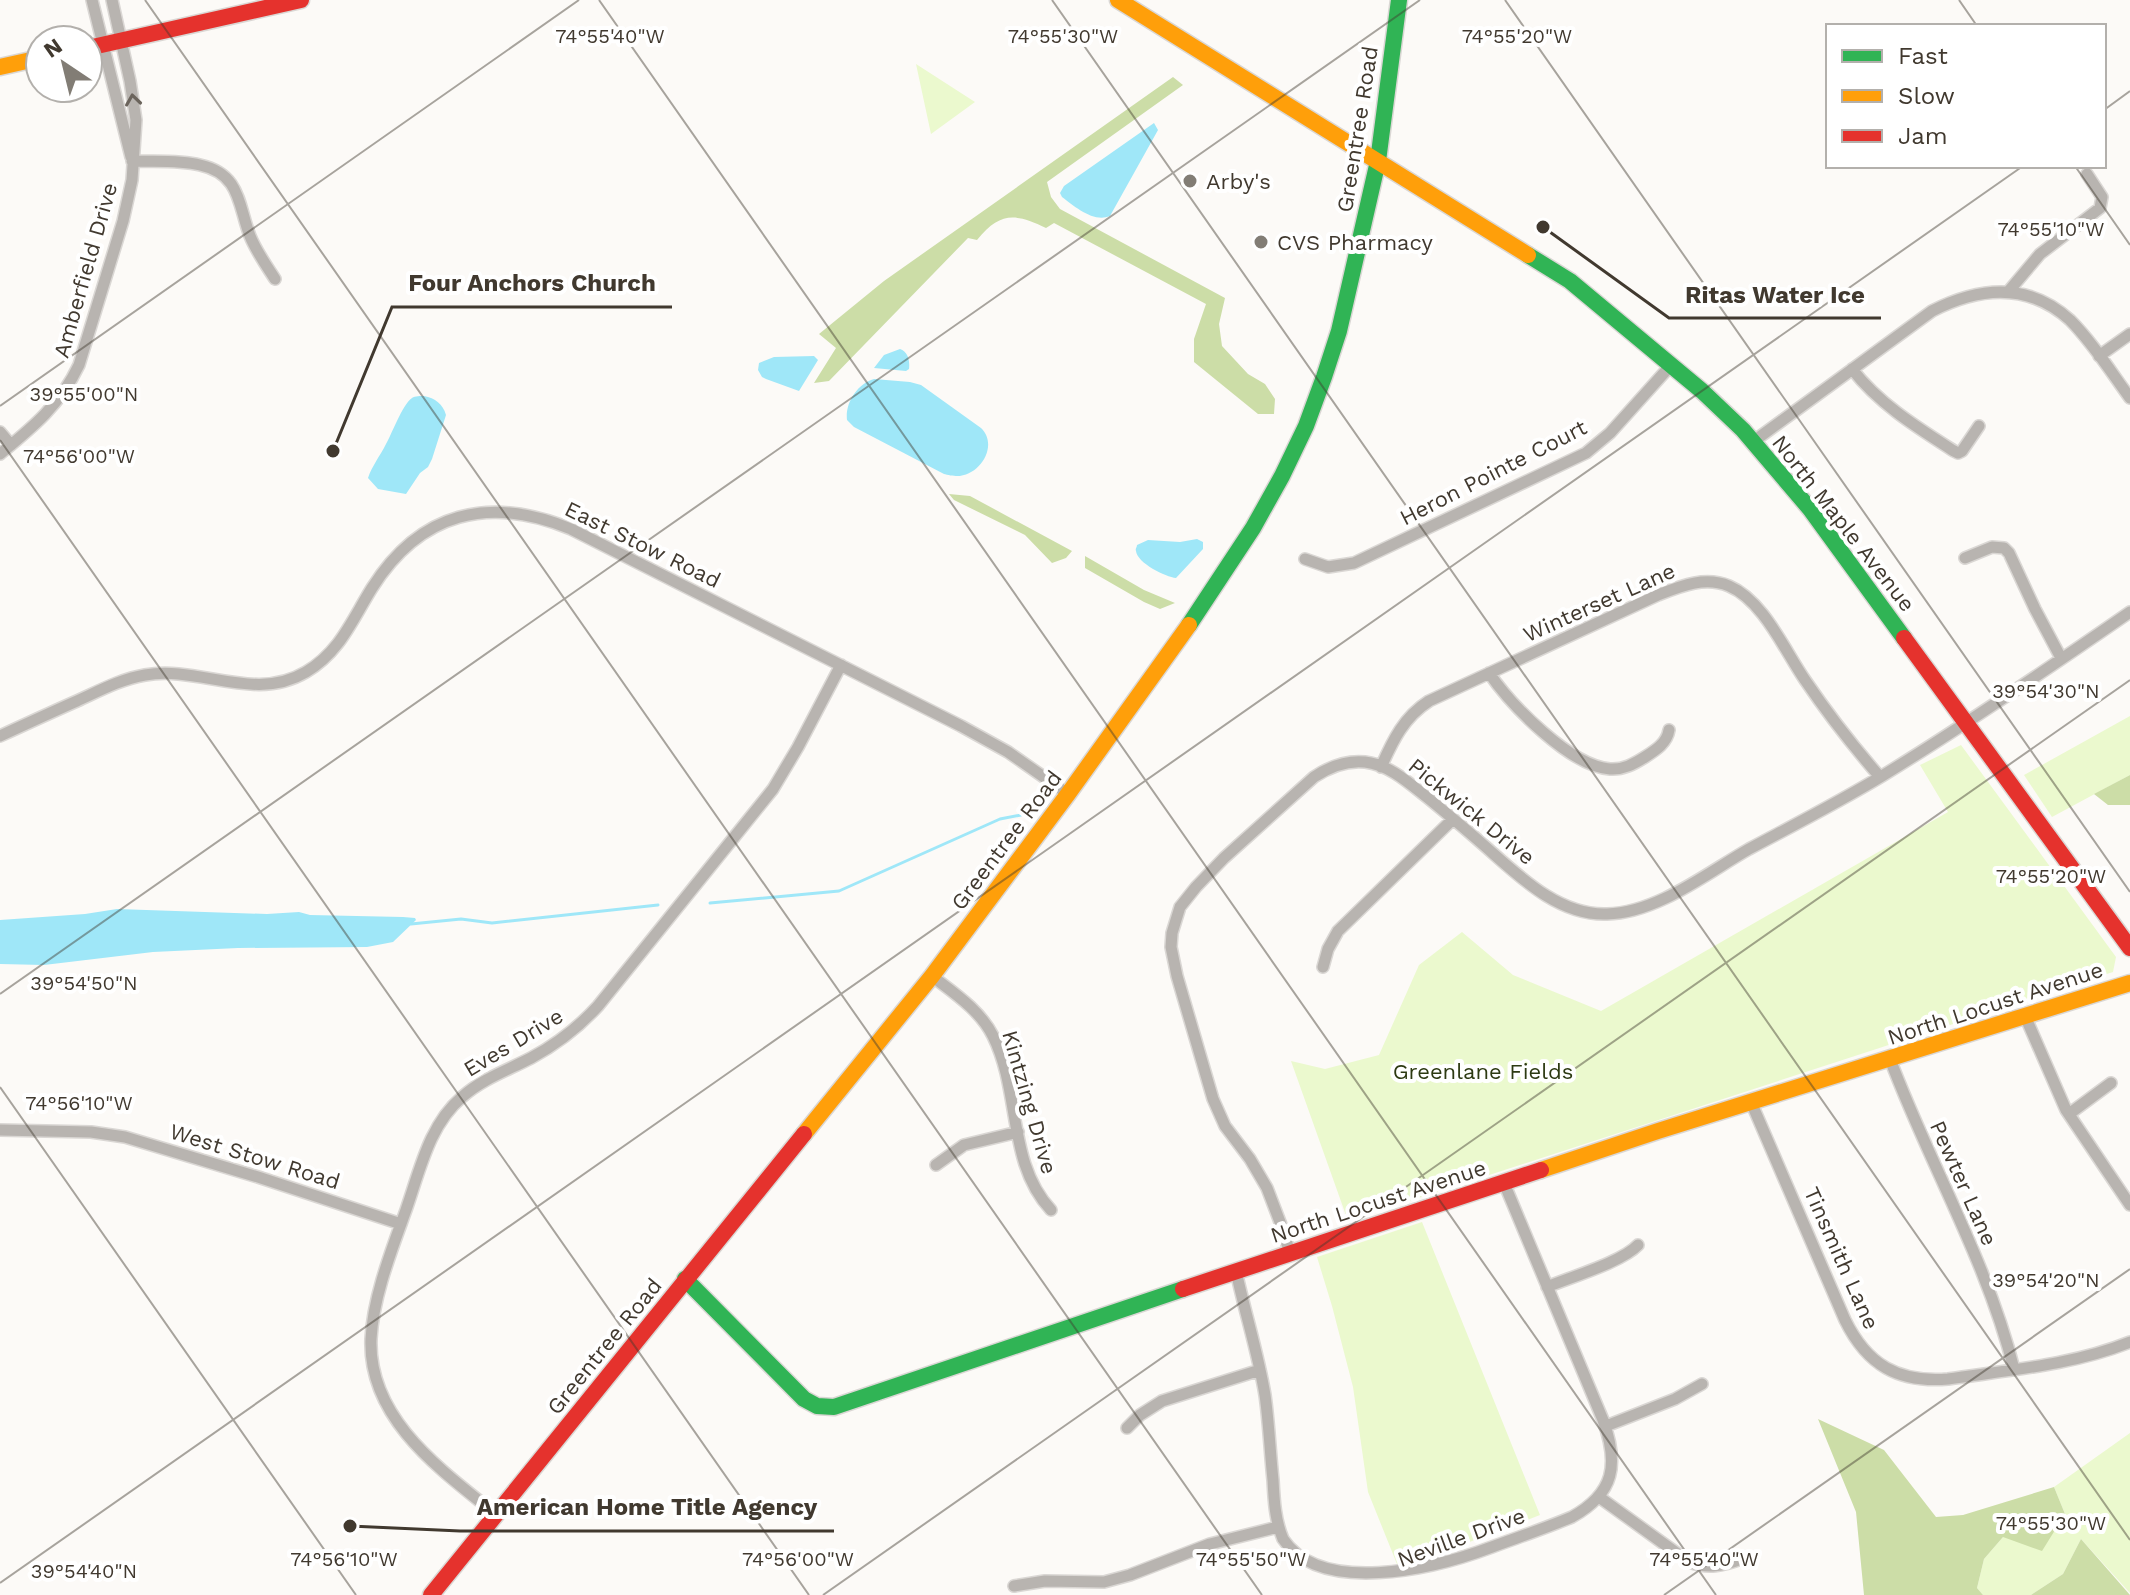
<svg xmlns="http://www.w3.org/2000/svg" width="2130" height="1595" viewBox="0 0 2130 1595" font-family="'Work Sans',sans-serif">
<rect width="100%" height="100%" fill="#fcfaf7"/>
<path fill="#ebf9ce" d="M916,64L975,102L931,134Z
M2130,716V775L2052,817L2024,775Z
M1961,745L2116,957L2113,972L1348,1221L1291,1061L1325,1069L1379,1055L1419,965L1462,932L1513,975L1601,1011L1948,812L1920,765Z
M1422,1222L1540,1515L1399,1569L1368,1492L1353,1387L1332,1306L1317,1257Z
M2130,1433V1593L2081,1539L2063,1574L2031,1595H1983L1977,1588L1984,1559L2003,1537L2065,1514L2054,1487Z"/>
<path fill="#ccdda7" d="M1173,77L1183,85L1047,182L1051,197L1060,209L1225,298L1219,324L1222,346L1248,374L1265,384L1275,399L1274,414H1258L1194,362V339L1206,304L1054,223L1046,228C1015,213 1000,212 977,240L968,238L829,381L814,383L836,348L819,334L884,281Z
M949,494L970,496L1072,551L1066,558L1052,563L1025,535L954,500Z
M1085,556L1144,590L1175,603L1160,609L1144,602L1085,568Z
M2130,775V805H2108L2094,794Z
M1818,1419L1884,1450L1936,1517L1963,1515L2054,1487L2065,1514L2042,1551L2003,1537L1984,1559L1977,1588L1983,1595H1864L1856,1512Z
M2081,1539L2130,1595H2031L2063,1574Z"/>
<path fill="#9fe7f8" d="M1154,123L1158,130L1110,216C1094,223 1075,207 1062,197L1060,193L1064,186Z
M900,349C908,352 910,360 909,369L906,371L874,368L884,355Z
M814,356L818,360L799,391L766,379L762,377L758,370L759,363L774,357Z
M874,379L910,382L921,385L981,428C999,445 980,476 957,476C954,476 947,475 944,474L854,427L847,420C845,403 857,384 874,379Z
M424,396C435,398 443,404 446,415L432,459L428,467L420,473L406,494L378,489L368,478C372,466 380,456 386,444C392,434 402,405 412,398C415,396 421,396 424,396Z
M1197,539L1203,542V549L1176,578C1166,577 1137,563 1136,551C1135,549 1137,547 1137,545L1148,540L1180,542Z
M117,909L267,914L299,912L310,915L403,917L415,918L416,920L393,942L367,947L238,948L153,952L44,965L0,964V920L85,914Z"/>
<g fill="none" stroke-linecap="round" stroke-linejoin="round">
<path stroke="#9fe7f8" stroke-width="3" d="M710,903L839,891L1000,819L1021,815
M411,924L461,919L492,923L658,905"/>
<g stroke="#dad7d4" stroke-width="14">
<path id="street" d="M92,0L131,157
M132,161C155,162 179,160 200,165C241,174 238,205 250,236C256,251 266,265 275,279
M2008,292L2040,254L2100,208L2102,197L2087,174
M2099,356L2130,334
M1852,369C1879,404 1918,428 1954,451L1958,453L1962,451L1979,426
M0,432L11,445
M1754,441L1932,311C1979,287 2028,282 2070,320C2093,343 2111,372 2130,398
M0,454C33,427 60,405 79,365L123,221L132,180L136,120L130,81L112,0
M1965,558L1992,547L2004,548L2009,553L2035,609L2061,658
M1305,559L1328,567L1354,563L1586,453L1610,433L1672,364
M1489,673C1511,705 1570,766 1610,769C1623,770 1634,764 1645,757C1656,750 1667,743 1669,730
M0,736C26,724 52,712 77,701C99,691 121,679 145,675C199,665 254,703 306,672C340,652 352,620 372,588C420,512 489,495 571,529L961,726L1008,752L1068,794
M1381,767C1393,740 1404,717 1429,701L1658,595C1681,586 1705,576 1729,586C1763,600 1785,651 1805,680C1828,714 1853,746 1880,777
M1323,967L1328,949L1338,931L1453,819
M932,976C954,993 980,1010 993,1036C1021,1092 1007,1163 1051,1210
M2025,1016L2066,1110L2130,1205
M1890,1059C1929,1163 1987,1261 2014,1369
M1751,1102L1845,1320C1867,1365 1898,1383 1948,1379C2009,1370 2073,1365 2130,1342
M2069,1114L2111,1083
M0,1130L91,1132L125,1137L258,1177L401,1224
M936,1165L964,1145L1018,1132
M1290,1253L1280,1222L1267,1188L1250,1159L1225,1126L1213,1099L1177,976L1171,947L1172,933L1180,907L1196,887L1224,858L1314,777C1329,767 1346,760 1365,762C1390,765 1409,783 1428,798C1445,812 1462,826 1479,841C1515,872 1556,916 1607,914C1657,913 1707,873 1749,849C1794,825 1839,802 1882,776C1967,724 2049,668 2130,612
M1236,1271C1245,1313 1258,1353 1265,1395C1269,1423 1270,1452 1273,1480C1274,1500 1275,1520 1283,1539C1320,1595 1431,1570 1492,1547C1519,1537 1546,1528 1572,1517C1615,1493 1619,1464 1603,1420L1504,1183
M1547,1287C1571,1277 1622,1262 1638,1245
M1606,1426L1675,1399L1702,1384
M1127,1428L1140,1415L1162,1401L1260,1370
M1599,1497L1689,1562C1708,1569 1723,1566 1741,1559
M497,1515C441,1470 368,1419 371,1339C373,1297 392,1249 406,1210C420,1170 429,1125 462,1097C482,1079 508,1070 531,1058C557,1044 578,1028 598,1006L773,789L798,747L841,665
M1014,1586L1045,1581L1104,1582L1130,1575L1210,1544L1278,1527"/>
</g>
<g stroke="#dad7d4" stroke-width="19">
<path id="fast" d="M1528,255L1570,281L1702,391L1743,430L1810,509L1904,638
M1189,625L1253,528L1282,476L1306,426L1324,377L1339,331L1378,161L1399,0
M685,1279L804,1399L817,1406L834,1407L1183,1289"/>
</g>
<g stroke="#dad7d4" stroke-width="19">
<path id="slow" d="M1118,0L1528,255
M0,67L40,58
M804,1134L932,976L1068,794L1189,625
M1541,1170L1658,1131L2130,983"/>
</g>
<g stroke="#dad7d4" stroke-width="19">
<path id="jam" d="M88,48L301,0
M1904,638L2130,948
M1183,1289L1541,1170
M431,1595L804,1134"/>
</g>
<use href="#street" stroke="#b8b4b0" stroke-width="11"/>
<use href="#fast" stroke="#30b455" stroke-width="16"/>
<use href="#slow" stroke="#ff9f0a" stroke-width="16"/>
<use href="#jam" stroke="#e5322d" stroke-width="16"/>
</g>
<defs><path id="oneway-chevron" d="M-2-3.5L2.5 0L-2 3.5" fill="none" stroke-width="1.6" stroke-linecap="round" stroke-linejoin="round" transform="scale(2)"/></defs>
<use stroke="#6b645c" href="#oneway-chevron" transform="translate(133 100) rotate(-98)"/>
<path fill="none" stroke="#41392f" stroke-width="2" stroke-opacity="0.45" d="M145,0L1262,1595M599,0L1716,1595M1052,0L2130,1540M1505,0L2130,892M1959,0L1977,26M2104,110L2130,91M2075,166L2130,245M0,406L579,0M0,440L809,1595M0,994L1420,0M0,1087L356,1595M0,1583L2023,166M823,1595L2130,680M1664,1595L2130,1269"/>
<g fill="#827d75" stroke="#fff" stroke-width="3">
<circle cx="1190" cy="181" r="8"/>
<circle cx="1261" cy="242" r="8"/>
</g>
<g text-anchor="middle" stroke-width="8" stroke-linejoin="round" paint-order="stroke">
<g font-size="22" fill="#41392f" stroke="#fff">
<text transform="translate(1357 129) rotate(-81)" y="8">Greentree Road</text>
<text transform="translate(85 270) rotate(-74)" y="8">Amberfield Drive</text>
<text transform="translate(1493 472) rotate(-27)" y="8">Heron Pointe Court</text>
<text transform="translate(1844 523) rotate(52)" y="8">North Maple Avenue</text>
<text transform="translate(643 544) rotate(26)" y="8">East Stow Road</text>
<text transform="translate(1599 602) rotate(-24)" y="8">Winterset Lane</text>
<text transform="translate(1472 811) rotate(39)" y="8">Pickwick Drive</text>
<text transform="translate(1006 840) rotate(-53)" y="8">Greentree Road</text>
<text transform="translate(1995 1003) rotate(-18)" y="8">North Locust Avenue</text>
<text transform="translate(513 1042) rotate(-31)" y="8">Eves Drive</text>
<text transform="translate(1030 1102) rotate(74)" y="8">Kintzing Drive</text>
<text transform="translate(255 1156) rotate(17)" y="8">West Stow Road</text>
<text transform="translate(1964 1183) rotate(66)" y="8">Pewter Lane</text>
<text transform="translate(1378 1201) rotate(-18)" y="8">North Locust Avenue</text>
<text transform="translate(1842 1258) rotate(66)" y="8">Tinsmith Lane</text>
<text transform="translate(604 1346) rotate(-51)" y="8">Greentree Road</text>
<text transform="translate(1461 1537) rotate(-20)" y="8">Neville Drive</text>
</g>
<g font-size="22" fill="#41392f" stroke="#fff" text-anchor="start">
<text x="1206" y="189">Arby's</text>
<text x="1277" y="250">CVS Pharmacy</text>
</g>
<g font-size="22" fill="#2d3a12" stroke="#fff">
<text x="1483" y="1079">Greenlane Fields</text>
</g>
</g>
<g font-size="20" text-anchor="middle" fill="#41392f" stroke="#fff" stroke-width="8" stroke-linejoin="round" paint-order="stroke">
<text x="1517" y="43">74°55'20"W</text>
<text x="610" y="43">74°55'40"W</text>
<text x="1063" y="43">74°55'30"W</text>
<text x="2051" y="236">74°55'10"W</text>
<text x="84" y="401">39°55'00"N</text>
<text x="79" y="463">74°56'00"W</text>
<text x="2046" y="698">39°54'30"N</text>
<text x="2051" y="883">74°55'20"W</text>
<text x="84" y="990">39°54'50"N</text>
<text x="79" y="1110">74°56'10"W</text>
<text x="2046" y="1287">39°54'20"N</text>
<text x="2051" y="1530">74°55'30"W</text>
<text x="344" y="1566">74°56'10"W</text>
<text x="798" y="1566">74°56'00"W</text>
<text x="1251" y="1566">74°55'50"W</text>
<text x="1704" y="1566">74°55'40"W</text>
<text x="84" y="1578">39°54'40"N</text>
</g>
<path fill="none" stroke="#41392f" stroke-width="3" d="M333 451L392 307H672M1543 227L1669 318H1881M350 1526L460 1531H834"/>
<g fill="#41392f" stroke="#fff" stroke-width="3">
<circle cx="333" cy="451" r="8"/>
<circle cx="1543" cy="227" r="8"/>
<circle cx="350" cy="1526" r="8"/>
</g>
<g font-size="24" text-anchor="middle" font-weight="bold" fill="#41392f" stroke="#fff" stroke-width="8" stroke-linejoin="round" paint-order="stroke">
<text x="532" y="291">Four Anchors Church</text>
<text x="1775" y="303">Ritas Water Ice</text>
<text x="647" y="1515">American Home Title Agency</text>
</g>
<rect x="1826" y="24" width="280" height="144" fill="#ffffff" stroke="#b3b0ac" stroke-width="2"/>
<rect x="1842" y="50" width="40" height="12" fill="#30b455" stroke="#b3b0ac" stroke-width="2"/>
<text x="1898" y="64" font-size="24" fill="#41392f">Fast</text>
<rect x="1842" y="90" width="40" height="12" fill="#ff9f0a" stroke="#b3b0ac" stroke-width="2"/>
<text x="1898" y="104" font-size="24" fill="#41392f">Slow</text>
<rect x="1842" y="130" width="40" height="12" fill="#e5322d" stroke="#b3b0ac" stroke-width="2"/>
<text x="1898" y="144" font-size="24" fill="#41392f">Jam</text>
<g transform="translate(64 64) rotate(325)"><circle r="38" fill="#ffffff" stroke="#b3b0ac" stroke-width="2"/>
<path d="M0-6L14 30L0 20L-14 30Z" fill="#827d75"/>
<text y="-12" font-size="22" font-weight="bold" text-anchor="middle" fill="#41392f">N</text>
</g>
</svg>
